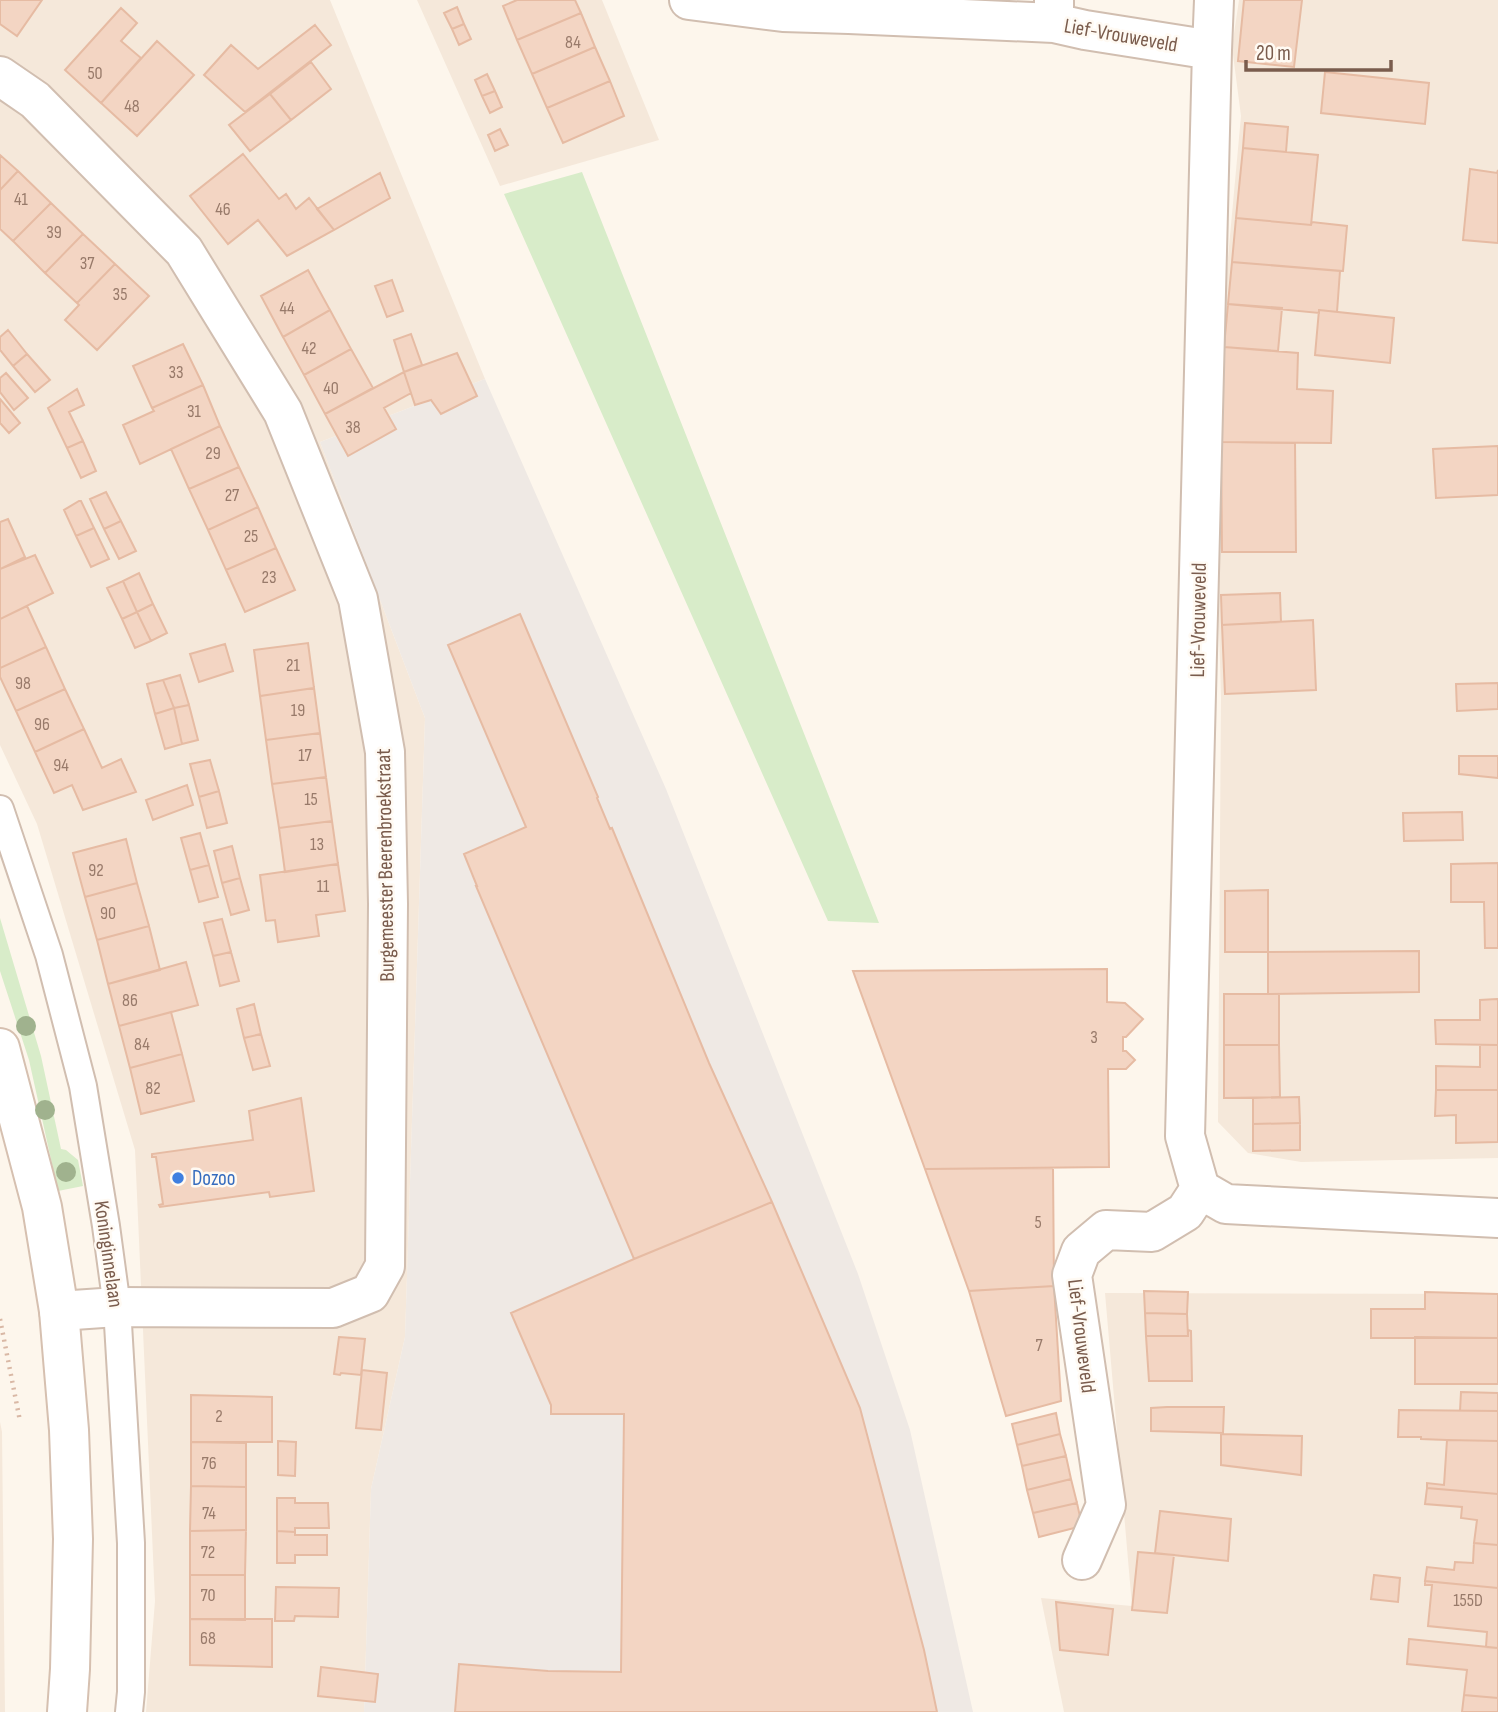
<svg xmlns="http://www.w3.org/2000/svg" width="1498" height="1712" viewBox="0 0 1498 1712" font-family="'Sofia Sans Condensed',sans-serif">
<rect width="100%" height="100%" fill="#fdf6ec"/>
<path fill="#f5e8da" d="M0,0H330L485,379L320,442L425,718L405,1337L371,1489L364,1712H146L155,1601L135,1150L37,824L0,745Z
M417,0H602L659,140L500,186Z
M1239,0H1498V1158L1301,1162L1248,1153L1218,1122L1221,698L1214,446L1221,334L1241,116L1232,47Z
M1105,1293L1498,1294V1712H1064L1041,1598L1132,1606Z
M0,1422L2,1432L5,1712H0Z"/>
<path fill="#efe9e4" d="M485,379L666,789L858,1274L910,1430L973,1712H364L371,1489L405,1337L425,718L320,442Z"/>
<path fill="#d8ecc9" d="M582,172L879,923L828,921L504,194Z
M0,918L41,1056L61,1149L66,1150L78,1160L83,1186L58,1191L29,1060L0,971Z"/>
<path fill="#f3d5c3" stroke="#e6bba3" stroke-width="2" d="M0,0H42L17,36L0,24Z
M517,0H575L581,13L517,40L503,6Z
M1244,0H1302L1294,67L1238,61Z
M457,7L464,24L452,29L444,13Z
M121,8L137,23L121,41L141,58L101,103L65,70Z
M581,13L595,47L532,74L517,40Z
M464,24L471,39L459,45L452,29Z
M315,25L331,45L245,112L204,75L231,45L258,69Z
M157,41L194,75L137,136L101,103Z
M595,47L610,81L547,108L532,74Z
M311,62L331,89L291,120L270,94Z
M1325,72L1429,83L1425,124L1321,113Z
M487,74L495,91L482,96L475,80Z
M610,81L624,116L563,143L547,108Z
M495,91L502,107L490,113L482,96Z
M270,94L291,120L250,151L229,125Z
M1245,123L1288,127L1286,152L1243,148Z
M500,129L508,145L495,151L488,135Z
M1243,148L1318,155L1311,225L1236,218Z
M243,154L279,199L286,194L296,209L309,198L334,230L287,256L258,220L228,244L190,196Z
M0,155L18,171L0,190Z
M1470,169L1497,173L1498,170V243L1463,240Z
M18,171L51,203L13,241L0,229V190Z
M380,173L390,198L334,230L317,209Z
M51,203L83,234L45,273L13,241Z
M1236,218L1311,225L1312,222L1347,226L1343,271L1232,262Z
M83,234L115,264L77,303L45,273Z
M1232,262L1340,271L1337,312L1319,310V313L1228,304Z
M115,264L149,296L97,350L65,320L79,305L77,303Z
M308,270L330,310L283,337L261,296Z
M392,280L403,311L387,317L375,286Z
M1228,304L1282,308L1278,351L1224,347Z
M330,310L351,349L304,375L283,337Z
M1319,310L1394,318L1390,363L1315,355Z
M8,330L27,354L13,366L0,350V337Z
M411,334L422,365L404,372L394,340Z
M183,344L203,385L152,408L133,366Z
M1224,347L1298,353L1297,389L1333,391L1331,443L1221,442V386Z
M351,349L373,388L325,414L304,375Z
M457,353L477,396L441,414L431,400L415,405L404,372Z
M27,354L50,380L35,392L13,366Z
M404,372L411,393L384,408L396,429L348,456L325,414Z
M6,373L28,398L14,410L0,392V378Z
M203,385L220,426L140,464L123,425L154,411L152,408Z
M77,389L84,405L69,412L83,441L67,448L48,408Z
M0,399L20,423L9,433L0,423Z
M220,426L239,467L189,489L171,449Z
M83,441L96,471L81,478L67,448Z
M1221,442L1295,443L1296,552H1222Z
M1498,446V495L1436,498L1433,449Z
M239,467L258,507L208,530L189,489Z
M106,492L121,521L104,529L90,499Z
M79,501H81L94,528L76,536L64,510Z
M258,507L276,548L226,570L208,530Z
M8,519L25,557L0,569V522Z
M121,521L136,551L119,559L104,529Z
M94,528L109,559L91,567L76,536Z
M276,548L295,590L245,612L226,570Z
M35,555L53,593L0,619V569Z
M139,573L153,604L137,612L123,581Z
M123,581L137,612L122,619L107,588Z
M1280,593L1281,622L1222,625L1221,595Z
M153,604L167,633L151,641L137,612Z
M27,606L46,647L0,668V619Z
M137,612L151,641L135,648L122,619Z
M520,614L598,797L597,798L610,829L612,828L709,1063L772,1202L634,1259L476,886H477L464,854L526,827L448,645Z
M1313,620L1316,690L1225,694L1222,625Z
M308,643L314,688L260,696L254,650Z
M225,644L233,671L199,682L190,654Z
M46,647L65,689L16,711L0,677V668Z
M180,675L189,705L174,708L163,680Z
M163,680L174,708L155,714L147,684Z
M1498,683V709L1457,711L1456,684Z
M314,688L320,733L266,740L260,696Z
M65,689L84,729L35,752L16,711Z
M189,705L198,740L182,744L174,708Z
M174,708L182,744L165,749L155,714Z
M84,729L102,768L121,759L136,792L83,810L72,785L54,793L35,752Z
M320,733L326,777L272,784L266,740Z
M1459,756H1498V778L1459,774Z
M210,760L219,791L199,797L190,764Z
M326,777L332,821L279,828L272,784Z
M187,785L193,805L153,820L146,800Z
M219,791L227,823L207,828L199,797Z
M1462,812L1463,840L1404,841L1403,813Z
M332,821L338,864L285,872L279,828Z
M200,833L209,865L190,870L181,838Z
M126,839L137,883L85,897L73,853Z
M232,846L240,878L222,883L214,851Z
M1498,863V948H1485L1484,902H1451V864Z
M338,864L345,911L316,915L319,936L278,942L275,920L266,921L260,875Z
M209,865L218,897L199,902L190,870Z
M240,878L249,910L231,915L222,883Z
M137,883L149,926L97,940L85,897Z
M1268,890V952H1225V891Z
M222,919L231,952L213,956L204,923Z
M149,926L160,970L108,984L97,940Z
M1419,951V992L1268,994V952Z
M231,952L239,981L220,986L213,956Z
M186,962L198,1005L119,1026L108,984Z
M1107,969V1002L1125,1003L1143,1019L1126,1037H1123V1051H1126L1135,1060L1126,1069H1108L1109,1167L925,1169L853,971Z
M1224,994H1279V1045H1224Z
M1497,999H1498V1045L1436,1044L1435,1020H1480V1000Z
M254,1004L261,1034L244,1038L237,1009Z
M171,1012L182,1054L130,1068L119,1026Z
M261,1034L270,1066L253,1070L244,1038Z
M1224,1045H1279L1280,1097L1224,1098Z
M1480,1045H1498V1090H1436V1066L1480,1067Z
M182,1054L194,1101L141,1114L130,1068Z
M1436,1090H1498V1142L1456,1143V1115L1435,1116Z
M1299,1097L1300,1123L1253,1124V1098Z
M301,1098L314,1191L270,1197L269,1192L160,1207L159,1205L163,1204L156,1157H152V1154L253,1140L249,1111Z
M1300,1123V1150L1253,1151V1124Z
M1053,1168L1054,1286L969,1291L925,1169Z
M772,1202L860,1408L924,1650L937,1712H455L459,1664L548,1671L621,1672L624,1414H551V1405L511,1313L634,1259Z
M1054,1286L1061,1401L1006,1416L969,1291Z
M1144,1291L1188,1292L1187,1314L1145,1313Z
M1425,1292L1498,1294V1338H1371V1309H1425Z
M1145,1313L1187,1314L1188,1336H1146Z
M1188,1330L1191,1331L1192,1381H1149L1146,1336H1188Z
M339,1337L365,1339L361,1375L341,1373L340,1375L334,1374Z
M1415,1337L1498,1338V1384H1415Z
M362,1370L387,1373L381,1430L356,1428Z
M1461,1392L1498,1393V1411H1460Z
M191,1395L272,1397V1442H191Z
M1167,1407H1224L1223,1433L1151,1431V1408Z
M1399,1410L1498,1411V1441L1447,1440L1421,1439V1437H1398Z
M1056,1413L1060,1434L1017,1445L1012,1424Z
M1060,1434L1066,1456L1022,1466L1017,1445Z
M1221,1434L1302,1436L1301,1475L1221,1465Z
M1447,1440L1498,1441V1494L1427,1488V1483L1444,1485Z
M278,1441L296,1442L295,1476L278,1475Z
M191,1442L246,1443V1487L191,1486Z
M1066,1456L1071,1479L1027,1490L1022,1466Z
M1071,1479L1077,1503L1033,1513L1027,1490Z
M191,1486L246,1487V1530L190,1531Z
M1427,1488L1498,1494V1545L1474,1543L1477,1520L1461,1518L1462,1507L1425,1504Z
M277,1498H295V1503H328L329,1528H295V1532L277,1531Z
M1077,1503L1082,1526L1039,1537L1033,1513Z
M1160,1511L1231,1519L1228,1561L1155,1553Z
M246,1530L245,1575H190V1531Z
M277,1531L295,1532V1535H327V1555H295V1563H277Z
M1474,1543L1498,1545V1588L1425,1581L1427,1567L1454,1570L1455,1562L1473,1563Z
M1138,1552L1174,1555L1167,1613L1132,1610Z
M190,1575H245V1620L190,1619Z
M1374,1575L1400,1578L1398,1602L1371,1599Z
M1425,1581L1498,1588V1648L1486,1647L1487,1632L1428,1626L1432,1585H1425Z
M276,1587L339,1588L338,1617L295,1616L294,1621H275Z
M1056,1602L1113,1609L1108,1655L1060,1650Z
M190,1619H272V1667L190,1665Z
M1409,1639L1498,1648V1698L1464,1695L1467,1670L1407,1664Z
M321,1667L378,1674L375,1702L318,1696Z
M1464,1695L1498,1698V1712H1462Z"/>
<g fill="none" stroke-linecap="round" stroke-linejoin="round">
<g stroke="#d1beb0" stroke-width="30">
<path id="service" d="M0,809L49,955L83,1086L106,1226L117,1307L131,1543V1692L129,1712"/>
</g>
<g stroke="#d1beb0" stroke-width="42">
<path id="minor" d="M689,0L783,12L849,14L850,0
M1054,0V23L1085,30L1212,50L1214,0
M849,14L1054,23
M1212,50L1185,1136L1200,1189L1226,1204L1498,1218
M0,76L35,100L184,251L283,412L358,599L385,752L388,904L385,1266L370,1293L333,1308L117,1307L59,1311
M1082,1560L1106,1505L1072,1275L1081,1251L1106,1230L1152,1232L1185,1212L1200,1189"/>
</g>
<g stroke="#d6c0b0" stroke-width="42">
<path id="secondary" d="M0,1048L42,1207L59,1311L69,1430L73,1539L70,1669L67,1712"/>
</g>
<path stroke="#d9b8a5" stroke-width="4.5" stroke-dasharray="2 5" stroke-linecap="butt" d="M0,1319L20,1421"/>
<use href="#service" stroke="#fff" stroke-width="26"/>
<use href="#minor" stroke="#fff" stroke-width="38"/>
<use href="#secondary" stroke="#fff" stroke-width="38"/>
</g>
<g fill="#a0b28e">
<circle cx="26" cy="1026" r="10"/>
<circle cx="45" cy="1110" r="10"/>
<circle cx="66" cy="1172" r="10"/>
</g>
<circle fill="#3f7fe0" stroke="#fffaf3" stroke-width="2.5" cx="178" cy="1178" r="7"/>
<g text-anchor="middle" stroke-width="5" stroke-linejoin="round" paint-order="stroke">
<g font-size="18" fill="#987a6a">
<text x="573" y="48">84</text>
<text x="95" y="79">50</text>
<text x="132" y="112">48</text>
<text x="21" y="205">41</text>
<text x="223" y="215">46</text>
<text x="54" y="238">39</text>
<text x="87" y="269">37</text>
<text x="120" y="300">35</text>
<text x="287" y="314">44</text>
<text x="309" y="354">42</text>
<text x="176" y="378">33</text>
<text x="331" y="394">40</text>
<text x="194" y="417">31</text>
<text x="353" y="433">38</text>
<text x="213" y="459">29</text>
<text x="232" y="501">27</text>
<text x="251" y="542">25</text>
<text x="269" y="583">23</text>
<text x="293" y="671">21</text>
<text x="23" y="689">98</text>
<text x="298" y="716">19</text>
<text x="42" y="730">96</text>
<text x="305" y="761">17</text>
<text x="61" y="771">94</text>
<text x="311" y="805">15</text>
<text x="317" y="850">13</text>
<text x="96" y="876">92</text>
<text x="323" y="892">11</text>
<text x="108" y="919">90</text>
<text x="130" y="1006">86</text>
<text x="1094" y="1043">3</text>
<text x="142" y="1050">84</text>
<text x="153" y="1094">82</text>
<text x="1038" y="1228">5</text>
<text x="1039" y="1351">7</text>
<text x="219" y="1422">2</text>
<text x="209" y="1469">76</text>
<text x="209" y="1519">74</text>
<text x="208" y="1558">72</text>
<text x="208" y="1601">70</text>
<text x="1468" y="1606">155D</text>
<text x="208" y="1644">68</text>
</g>
<g font-size="21" fill="#7a5c4d" stroke="#fffaf3">
<text transform="translate(1121 35) rotate(10)" y="7">Lief-Vrouweveld</text>
<text transform="translate(1198 620) rotate(-89)" y="7">Lief-Vrouweveld</text>
<text transform="translate(385 865) rotate(-91)" y="7">Burgemeester Beerenbroekstraat</text>
<text transform="translate(109 1254) rotate(82)" y="7">Koninginnelaan</text>
<text transform="translate(1082 1336) rotate(83)" y="7">Lief-Vrouweveld</text>
</g>
<g font-size="21" fill="#366cbe" stroke="#fffaf3" text-anchor="start">
<text x="192" y="1185">Dozoo</text>
</g>
</g>
<path d="M1246 60v10h145v-10" fill="none" stroke="#7a5c4d" stroke-width="3.5"/>
<text x="1256" y="60" font-size="21" fill="#7a5c4d" stroke="#fffaf3" stroke-width="5" paint-order="stroke">20 m</text>
</svg>
